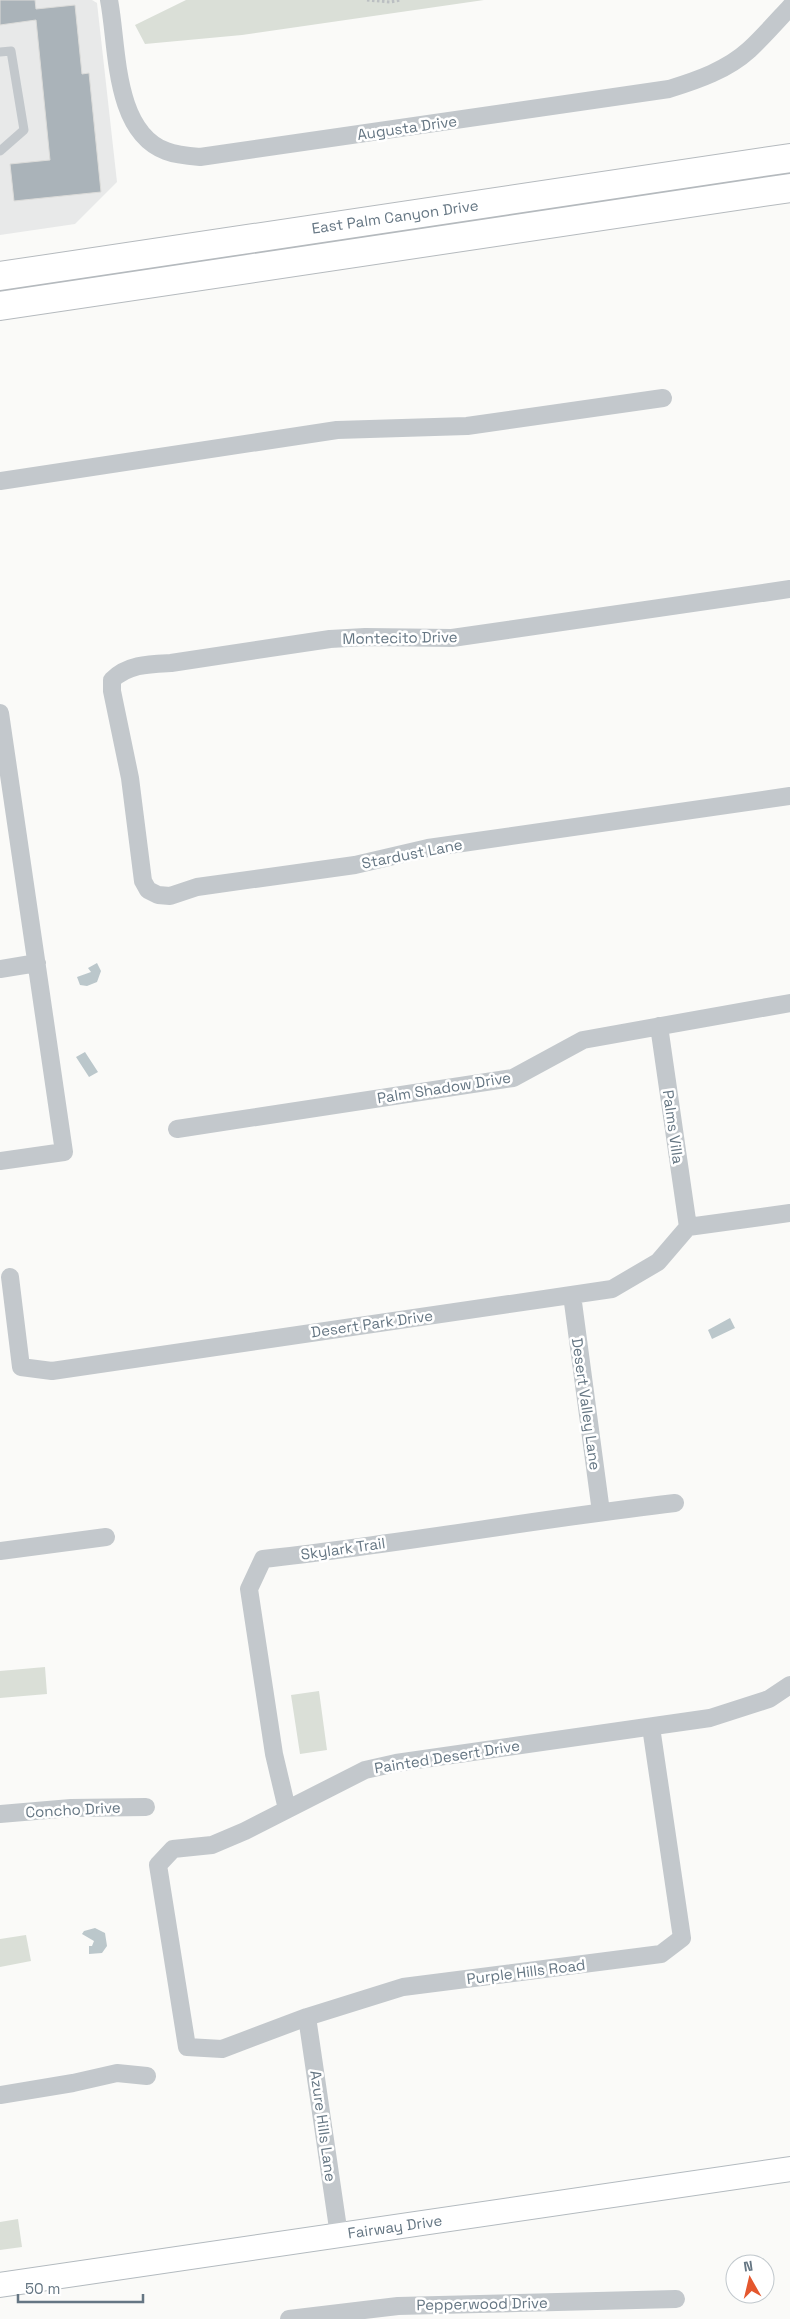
<svg xmlns="http://www.w3.org/2000/svg" width="790" height="2319" viewBox="0 0 790 2319" font-family="'Space Grotesk',sans-serif">
<rect width="100%" height="100%" fill="#fafaf8"/>
<path fill="#e8e9e9" d="M0,0H92L97,3L117,182L75,224L0,235Z"/>
<path fill="#dadfd7" d="M186,0H484L242,35L145,44L135,25Z
M45,1667L47,1694L0,1698V1671Z
M319,1691L327,1750L300,1754L291,1695Z
M26,1935L31,1961L0,1967V1939Z
M18,2219L22,2247L0,2250V2222Z"/>
<path fill="#bbc7cb" d="M97,963L101,971L97,982L87,986L80,985L77,977L91,972L88,968Z
M85,1052L98,1072L89,1077L76,1057Z
M730,1318L735,1328L712,1339L708,1330Z
M95,1928L105,1933L107,1946L102,1953L89,1954V1946H92L94,1941L82,1934L84,1931Z"/>
<path fill="#aab3b9" stroke="#dcdcda" d="M0,0H35L36,9L75,5L82,74L89,73L101,192L14,201L10,164L50,160L36,20L0,25Z"/>
<g fill="none" stroke-linecap="round" stroke-linejoin="round">
<g stroke="#b3babf" stroke-width="26">
<path id="secondary" d="M0,2285L790,2169"/>
</g>
<g stroke="#b5babe" stroke-width="30">
<path id="primary" d="M0,276L790,158
M0,306L790,188"/>
</g>
<path stroke="#bbbfc2" stroke-width="3" stroke-dasharray="2.5 2.5" stroke-linecap="butt" d="M367,0L390,2L401,0"/>
<path stroke="#c3c8cc" stroke-width="9" d="M0,52L11,51L24,130L0,151"/>
<path stroke="#c3c8cc" stroke-width="18" d="M109,0C118,46 113,131 166,151C176,155 188,156 200,157L669,89C698,80 727,70 749,50C764,36 777,21 790,7
M0,481L337,430L467,426L663,398
M790,589L452,638L365,637L330,639L171,663C150,664 128,664 112,680V691L130,778L143,881L148,890L158,895L170,896L197,887L355,865L428,848L790,796
M0,713L64,1152L0,1161
M0,969L37,963
M659,1026L688,1227
M177,1129L513,1078L583,1040L790,1003
M10,1277L21,1367L52,1371L612,1289L658,1262L688,1227L790,1213
M572,1295L601,1512
M0,1551L106,1537
M651,1727L682,1938L661,1954L403,1987L307,2017L222,2049L187,2047L158,1865L173,1849L212,1845L245,1831L365,1770L396,1763L710,1718L769,1699L790,1685
M287,1809L274,1754L249,1589L263,1559C401,1544 537,1519 675,1503
M0,1814L71,1808L146,1807
M307,2017L339,2235
M0,2095L73,2083L117,2073L147,2076
M289,2319L398,2306L676,2299"/>
<use href="#secondary" stroke="#fff" stroke-width="24"/>
<use href="#primary" stroke="#fff" stroke-width="28"/>
</g>
<g text-anchor="middle" stroke-width="5" stroke-linejoin="round" paint-order="stroke">
<g font-size="15" fill="#657683" stroke="#fff">
<text transform="translate(407 128) rotate(-8)" y="5">Augusta Drive</text>
<text transform="translate(395 217) rotate(-8)" y="5">East Palm Canyon Drive</text>
<text transform="translate(400 638) rotate(-1)" y="5">Montecito Drive</text>
<text transform="translate(412 854) rotate(-11)" y="5">Stardust Lane</text>
<text transform="translate(444 1088) rotate(-9)" y="5">Palm Shadow Drive</text>
<text transform="translate(673 1127) rotate(82)" y="5">Palms Villa</text>
<text transform="translate(372 1324) rotate(-8)" y="5">Desert Park Drive</text>
<text transform="translate(586 1404) rotate(82)" y="5">Desert Valley Lane</text>
<text transform="translate(343 1549) rotate(-8)" y="5">Skylark Trail</text>
<text transform="translate(447 1757) rotate(-9)" y="5">Painted Desert Drive</text>
<text transform="translate(73 1810) rotate(-3)" y="5">Concho Drive</text>
<text transform="translate(526 1972) rotate(-7)" y="5">Purple Hills Road</text>
<text transform="translate(323 2126) rotate(82)" y="5">Azure Hills Lane</text>
<text transform="translate(395 2227) rotate(-8)" y="5">Fairway Drive</text>
<text transform="translate(482 2304) rotate(-1)" y="5">Pepperwood Drive</text>
</g>
</g>
<g transform="translate(750 2279) rotate(352)"><circle r="24" fill="#ffffff" stroke="#c1c8cd"/>
<path d="M0-4L9 19L0 12L-9 19Z" fill="#e4572e"/>
<text y="-8" font-size="14" font-weight="bold" text-anchor="middle" fill="#657683">N</text>
</g>
<path d="M18 2294v8h125v-8" fill="none" stroke="#657683" stroke-width="2.5"/>
<text x="25" y="2294" font-size="15" fill="#657683" stroke="#ffffff" stroke-width="4" paint-order="stroke">50 m</text>
</svg>
